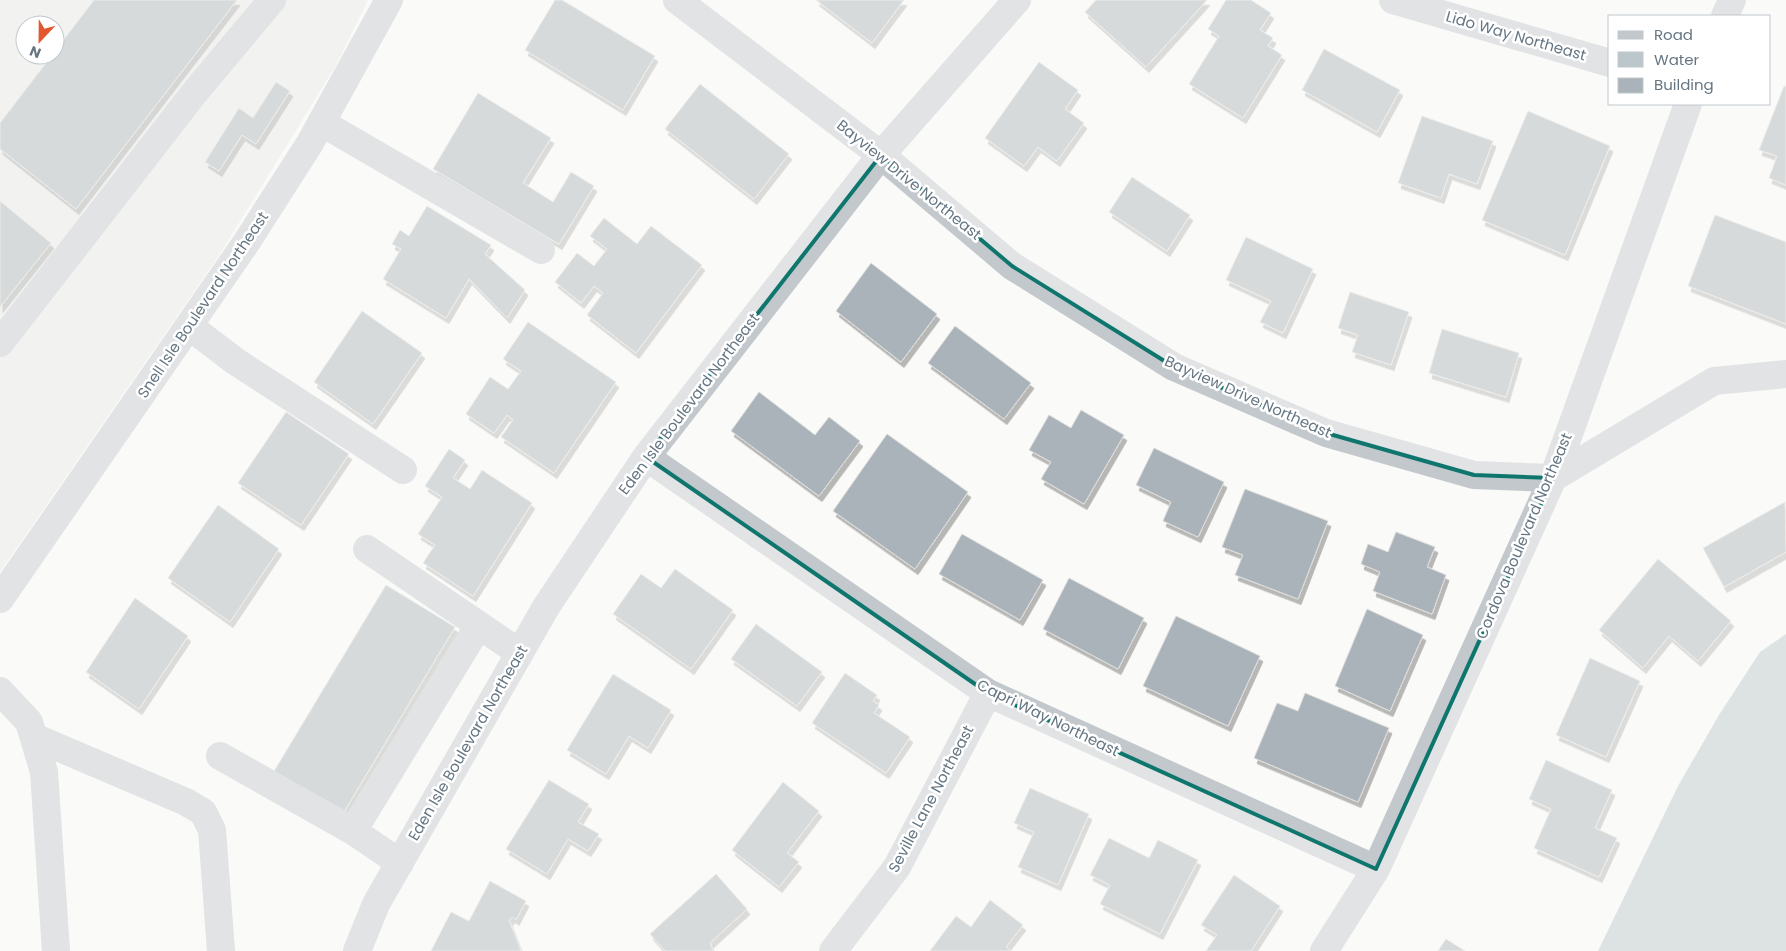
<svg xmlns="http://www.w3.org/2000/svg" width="1786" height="951" viewBox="0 0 1786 951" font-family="Poppins,sans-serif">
<defs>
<filter id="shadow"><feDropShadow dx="3" dy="5.5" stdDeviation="0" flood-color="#0004"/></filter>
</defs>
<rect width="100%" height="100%" fill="#fafaf8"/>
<path fill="#e8e9e9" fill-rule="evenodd" d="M0,0H368L336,65L218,257L0,572ZM25,25H55V55H25Z"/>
<path fill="#bbc7cb" d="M1786,634V951H1598L1678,786L1719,715L1760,652Z"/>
<path fill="#aab3b9" stroke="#dcdcda" filter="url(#shadow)" d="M94,0H237L76,209L0,149V123L52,55H55V51Z
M555,0H562L655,56L623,110L525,50Z
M816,0H904L872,43Z
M1096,0H1207L1146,67L1085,12Z
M1226,0H1251L1271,13L1260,30L1273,38L1268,46L1282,55L1243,118L1189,84L1219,36L1208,29Z
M1324,49L1400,90L1377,132L1302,90Z
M1039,62L1078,90L1065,109L1084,123L1057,161L1038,147L1024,166L985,138Z
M276,82L290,91L256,144L242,135L219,171L205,162L239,108L253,118Z
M700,84L789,154L754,199L665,129Z
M1784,86L1786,87V185L1769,178L1777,156L1759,150Z
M478,93L551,138L523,183L553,202L571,172L594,186L559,244L433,169Z
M1528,111L1610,146L1565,255L1482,220Z
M1422,116L1493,141L1477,184L1449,174L1441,198L1398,183Z
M1132,177L1190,215L1167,251L1109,212Z
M0,201L51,243L0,307Z
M427,206L491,245L485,254L525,290L507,318L469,279L446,318L383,279L401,249L392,244L400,230L409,236Z
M1715,215L1786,242V324L1688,286Z
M604,218L637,244L651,226L702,265L636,353L587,315L603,293L594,286L581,303L555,282L577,253L594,266L607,249L590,236Z
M1246,237L1313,269L1283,333L1260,322L1271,301L1226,280Z
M871,263L937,314L901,362L836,311Z
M1350,292L1409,312L1391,365L1352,352L1358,335L1338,328Z
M362,311L422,353L373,424L314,382Z
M528,322L616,382L554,473L501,437L513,420L507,415L494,433L466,414L490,377L508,389L521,371L503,359Z
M955,326L1031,383L1004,419L928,363Z
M1442,329L1519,353L1506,397L1429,373Z
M759,392L815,435L829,417L860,441L819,496L731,431Z
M1081,410L1124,435L1084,504L1041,479L1051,462L1029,450L1049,415L1071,428Z
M286,412L349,454L301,525L238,483Z
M887,434L968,492L915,569L833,511Z
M1154,448L1224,482L1198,537L1163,521L1171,502L1136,485Z
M449,449L465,460L453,478L470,489L482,470L532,503L473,596L423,563L435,545L418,534L442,497L425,486Z
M1245,489L1328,521L1298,599L1235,575L1243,555L1222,547Z
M1785,502L1786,552L1724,587L1703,548Z
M218,505L279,549L230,622L168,578Z
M1396,532L1435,547L1427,567L1446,575L1432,614L1373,591L1380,572L1361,564L1368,544L1388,552Z
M962,534L1043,580L1020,620L939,574Z
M1658,559L1731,621L1698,661L1669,636L1643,668L1599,630Z
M675,569L733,610L691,669L613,614L641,574L661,588Z
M1069,578L1144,618L1118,669L1043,629Z
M386,585L455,627L342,815L273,773Z
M135,598L188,636L139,709L86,672Z
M1367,609L1423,635L1390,711L1335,686Z
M1176,616L1260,656L1228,726L1143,686Z
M756,624L822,672L797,706L731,659Z
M1590,658L1640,681L1606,757L1556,735Z
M845,673L877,695L873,701L879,705L874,713L910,737L886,773L812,723Z
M613,674L671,710L648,748L629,736L606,774L567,750Z
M1305,693L1389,728L1358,802L1254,758L1277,703L1298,711Z
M1546,760L1612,790L1595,828L1617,838L1599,877L1534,848L1551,809L1529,799Z
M549,780L589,804L578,822L599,834L588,851L568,839L547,874L506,849Z
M783,782L819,811L787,853L799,862L779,887L732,850Z
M1030,788L1089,814L1058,885L1018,867L1034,832L1014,823Z
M1109,838L1149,858L1158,840L1198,860L1160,934L1100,904L1110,885L1090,875Z
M716,874L747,909L710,943L713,951H665L650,934Z
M1234,875L1280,906L1251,951H1206L1217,935L1201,925Z
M490,881L526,901L516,920L513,917L509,920L521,951H431L451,912L469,921Z
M990,900L1023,925L1006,947L1011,951H930L956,916L971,927Z
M1446,939L1465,951H1438Z"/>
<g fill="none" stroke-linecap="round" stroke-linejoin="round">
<path stroke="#c3c8cc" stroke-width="28" d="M677,0L881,155L1012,266L1174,367L1326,433L1474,475L1553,478L1714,381L1786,374
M1393,0L1610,63
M1725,16L1732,0
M322,123L541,250
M189,326L235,361L403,470
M0,343L195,92L272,0
M646,457L988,693L1376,869
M367,549L520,653
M0,599L246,243L310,143L389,0
M0,691L29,722L44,772L56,951
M34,737L186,802L203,812L212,830L221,951
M220,756L353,831L400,863
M353,831L479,625
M357,951L376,904L546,607L646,457L881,155L1017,0
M833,951L897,867L988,693
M1324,951L1376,869L1553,478L1688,104"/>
</g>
<path d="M0 0H1786V951H0ZM881,155L1012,266L1174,367L1326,433L1474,475L1553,478L1376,869L988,693L646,457Z" fill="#fafaf8" fill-opacity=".55" fill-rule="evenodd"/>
<path fill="none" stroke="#0f766e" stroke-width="4" stroke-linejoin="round" d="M881,155L1012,266L1174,367L1326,433L1474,475L1553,478L1376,869L988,693L646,457Z"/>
<g text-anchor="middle" stroke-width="5" stroke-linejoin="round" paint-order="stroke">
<g font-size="15" fill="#657683" stroke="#fff">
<text transform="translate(1516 36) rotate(16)" y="5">Lido Way Northeast</text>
<text transform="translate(909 180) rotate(39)" y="5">Bayview Drive Northeast</text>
<text transform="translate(203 305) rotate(-56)" y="5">Snell Isle Boulevard Northeast</text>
<text transform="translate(1248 397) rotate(24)" y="5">Bayview Drive Northeast</text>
<text transform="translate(689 404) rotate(-53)" y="5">Eden Isle Boulevard Northeast</text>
<text transform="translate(1524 536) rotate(-67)" y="5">Cordova Boulevard Northeast</text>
<text transform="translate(1048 718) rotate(26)" y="5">Capri Way Northeast</text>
<text transform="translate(468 743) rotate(-60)" y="5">Eden Isle Boulevard Northeast</text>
<text transform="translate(931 799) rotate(-62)" y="5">Seville Lane Northeast</text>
</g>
</g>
<rect x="1608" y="15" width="162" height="90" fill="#ffffff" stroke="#c1c8cd"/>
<rect x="1618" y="31" width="25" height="8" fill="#c3c8cc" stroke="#c1c8cd"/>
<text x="1654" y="40" font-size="15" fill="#657683">Road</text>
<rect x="1618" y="52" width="25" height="15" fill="#bbc7cb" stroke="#c1c8cd"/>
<text x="1654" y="65" font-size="15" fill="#657683">Water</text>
<rect x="1618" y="78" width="25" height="15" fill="#aab3b9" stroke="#c1c8cd"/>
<text x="1654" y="90" font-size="15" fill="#657683">Building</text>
<g transform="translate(40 40) rotate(202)"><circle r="24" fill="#ffffff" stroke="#c1c8cd"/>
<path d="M0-4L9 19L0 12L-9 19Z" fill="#e4572e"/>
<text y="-8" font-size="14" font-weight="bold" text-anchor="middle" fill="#657683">N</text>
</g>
</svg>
